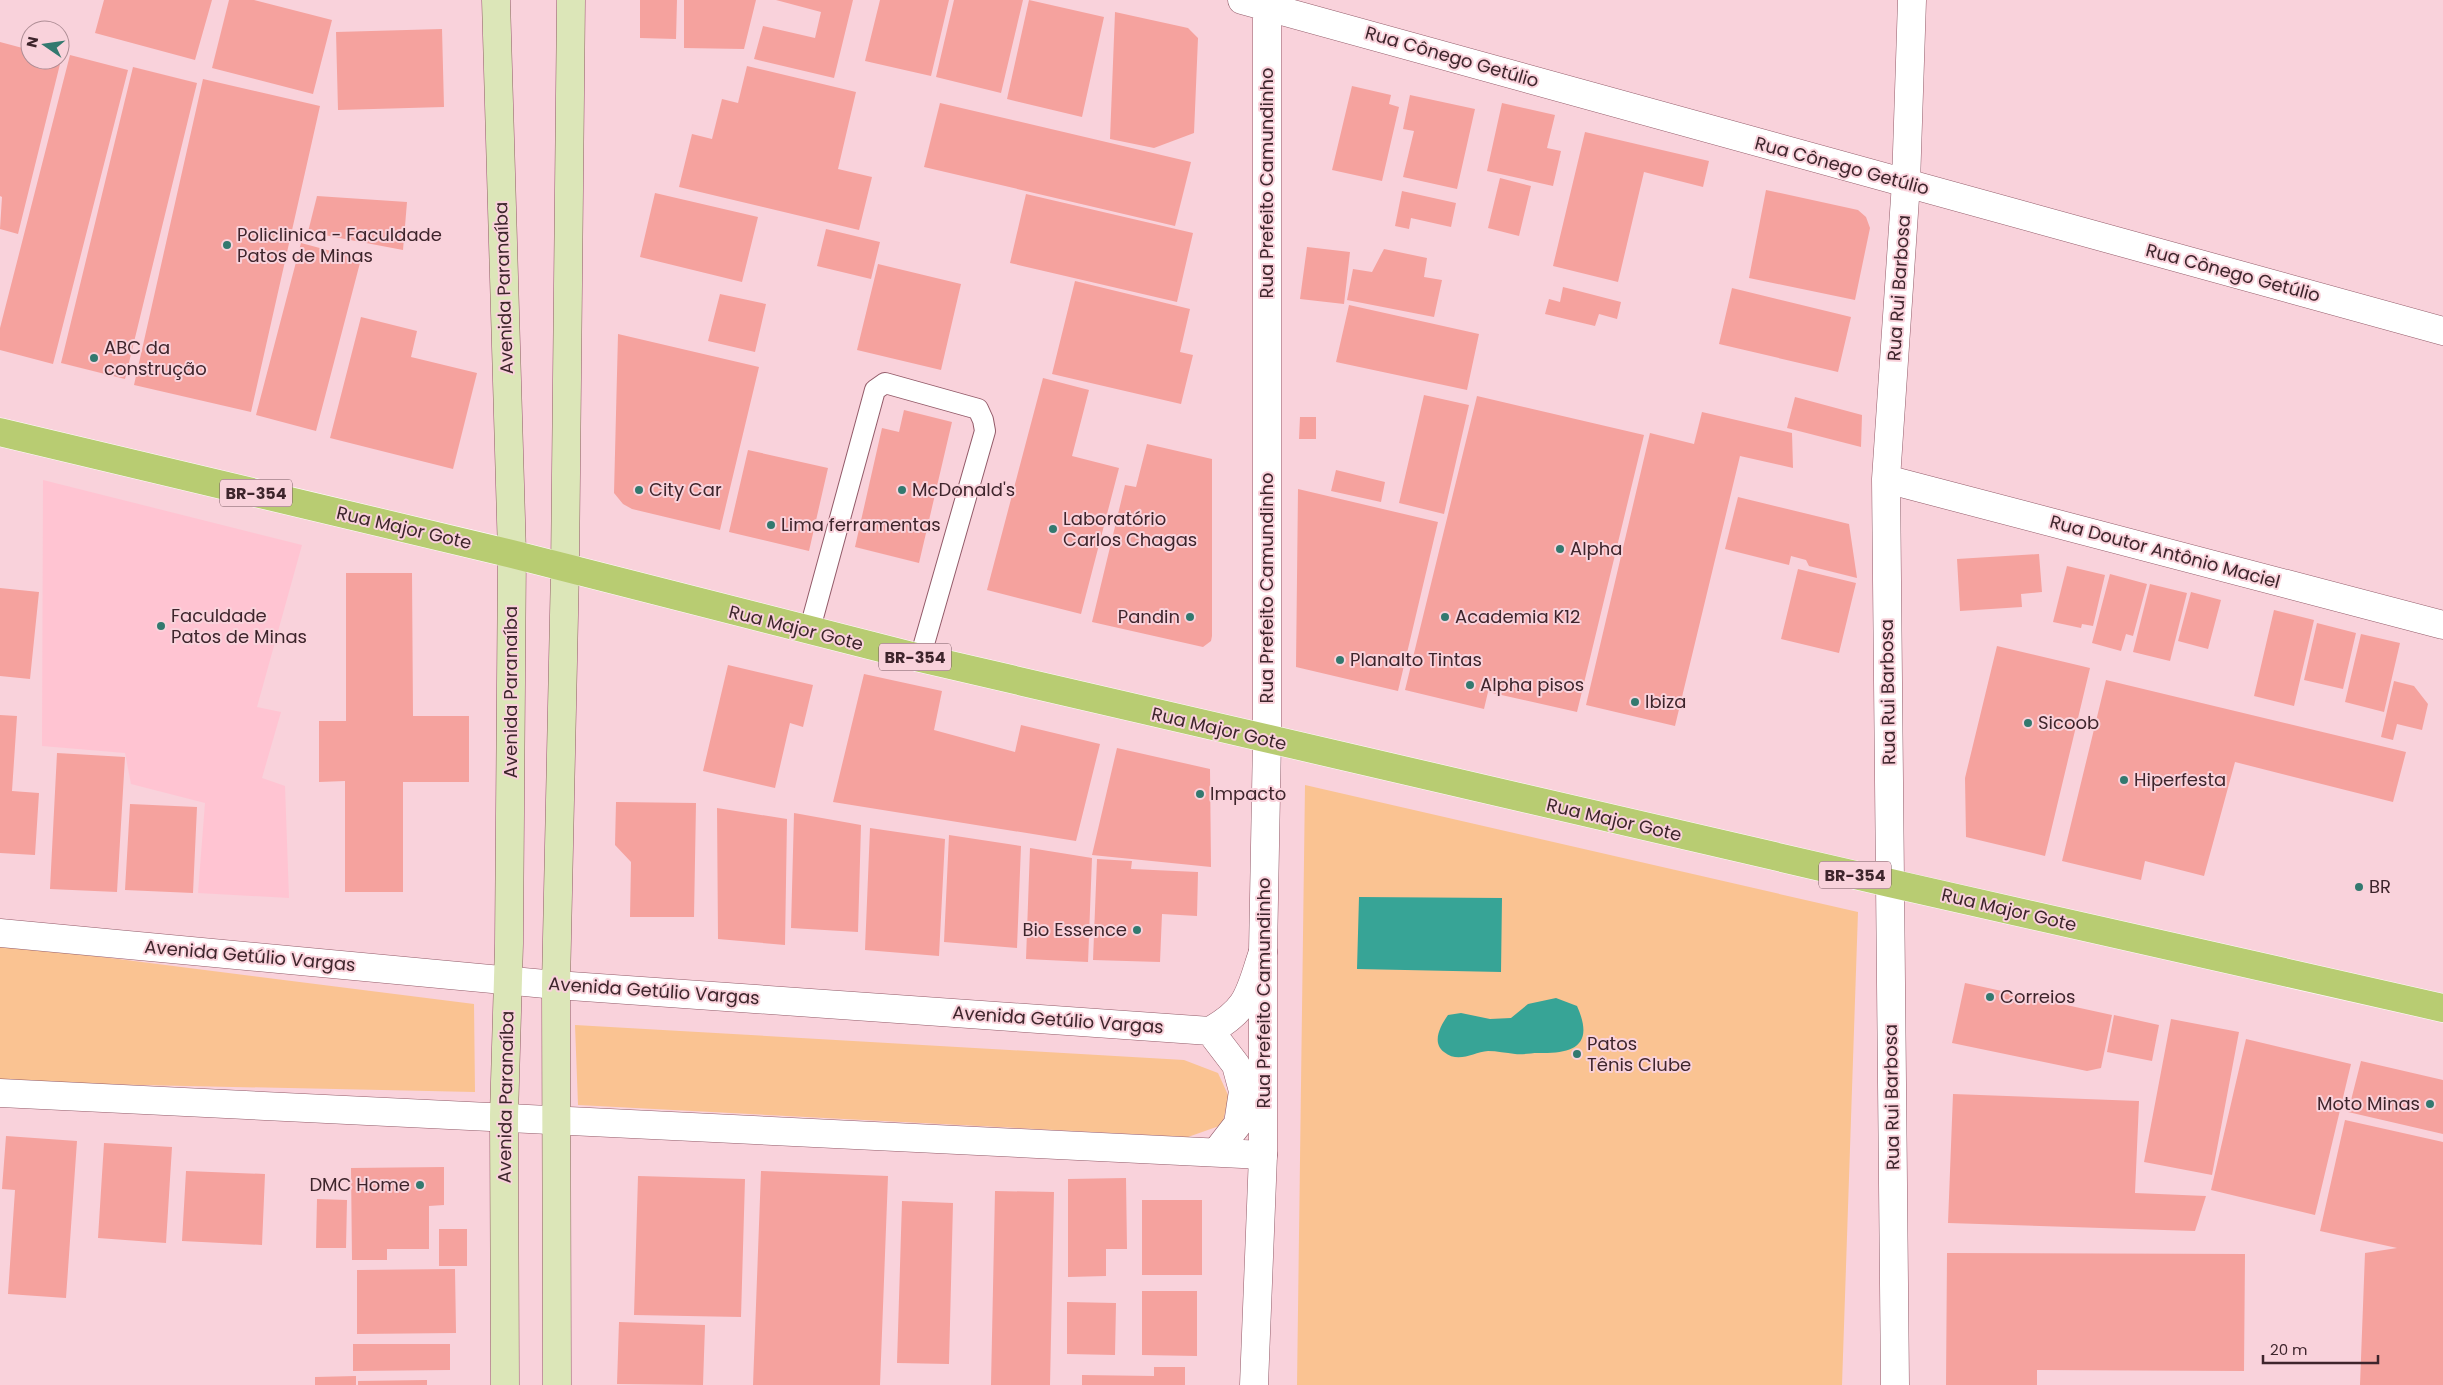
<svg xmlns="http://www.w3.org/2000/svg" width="2443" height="1385" viewBox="0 0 2443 1385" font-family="Poppins,sans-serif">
<rect width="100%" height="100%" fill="#f9d2db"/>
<path fill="#ffc4d2" d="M43,480L302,545L257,707L281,712L262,778L285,786L289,898L198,893L205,803L131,784L125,753L42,746Z"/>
<path fill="#fac392" d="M1305,785L1858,912L1842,1385H1297Z
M0,944L474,1004L475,1092L0,1082Z
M575,1025L1184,1060L1218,1073L1229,1097L1222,1125L1188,1137L578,1105Z"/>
<path fill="#37a496" d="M1359,897L1502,898L1501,972L1357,969Z
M1556,998L1577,1006C1595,1046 1573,1054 1538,1053C1530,1053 1522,1055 1515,1054C1506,1053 1497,1051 1488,1051C1473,1052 1459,1064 1444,1052C1431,1042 1441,1025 1448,1015L1461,1013L1490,1019L1511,1018L1528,1004Z"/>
<path fill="#f5a29e" d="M104,0H212L195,60L95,33Z
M229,0H254L332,20L313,94L212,68Z
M640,0H677L676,39L640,38Z
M684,0H756L744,49L684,48Z
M776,0H853L834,78L754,59L763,26L815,38L821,12Z
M880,0H949L931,76L865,61Z
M954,0H1023L1001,93L936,77Z
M1029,0L1104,17L1082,117L1007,99Z
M1115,12L1188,28L1198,38L1194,133L1154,148L1110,139Z
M442,29L444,107L338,110L336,32Z
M0,42L30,50V60H61L18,234L0,229L2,197L0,196Z
M70,55L128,70L53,364L0,350V328Z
M747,66L856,92L838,169L872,177L859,230L679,187L692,134L712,139L722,99L738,103Z
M133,67L197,83L125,379L61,363Z
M203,79L320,106L251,412L134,385Z
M1352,86L1391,95L1389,104L1399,107L1382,181L1332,170Z
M1410,95L1475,109L1457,189L1403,177L1414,131L1403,129Z
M940,103L1191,162L1175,226L924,167Z
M1502,103L1555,115L1547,148L1561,151L1553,186L1487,171Z
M1585,132L1709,161L1703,187L1644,172L1618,282L1553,266Z
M1500,178L1531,186L1519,236L1488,228Z
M1766,190L1858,210L1866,217L1870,228L1855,300L1749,278Z
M1402,191L1456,203L1451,227L1411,218L1409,229L1395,226Z
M655,193L758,217L742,282L640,257Z
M1026,194L1193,233L1177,302L1010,263Z
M317,196L407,202L403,250L308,232Z
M826,229L880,242L871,279L817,266Z
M301,243L361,259L316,431L256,415Z
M1307,247L1350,252L1344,304L1300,299Z
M1384,249L1427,258L1424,277L1442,280L1434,317L1347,300L1353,269L1372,272Z
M878,264L961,284L941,370L857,350Z
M1075,281L1190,309L1180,352L1193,355L1181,404L1052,374Z
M1563,287L1621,302L1617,319L1599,314L1595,326L1545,314L1549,299L1560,302Z
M1732,288L1851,317L1838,372L1719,344Z
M720,294L766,304L755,352L708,341Z
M1349,305L1479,334L1467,390L1336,362Z
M361,317L417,331L411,357L477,373L453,469L330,438Z
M618,334L759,367L720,530L632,509L623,504L614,493Z
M1043,378L1089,390L1072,456L1119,468L1081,614L987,590Z
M1424,395L1469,405L1444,514L1399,503Z
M1477,396L1644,435L1577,712L1488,692L1484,709L1405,690Z
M1795,397L1862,415L1861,447L1787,428Z
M904,410L952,422L919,563L855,547L882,428L899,432Z
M1702,412L1792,433L1793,468L1740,456L1675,726L1586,705L1650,433L1694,444Z
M1300,417H1316V439H1299Z
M1147,444L1212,459V636L1211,641L1203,647L1092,622L1125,485L1136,487Z
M748,450L828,468L809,551L729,532Z
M1336,470L1385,482L1381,502L1331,491Z
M1298,489L1438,522L1398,691L1296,667Z
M1738,497L1849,524L1857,578L1809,566L1806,560L1791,556L1789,565L1725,549Z
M2039,554L2042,592L2021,594L2022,607L1960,611L1957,559Z
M2067,566L2105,575L2093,626L2082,624L2081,628L2053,622Z
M1798,569L1856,583L1839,653L1781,639Z
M346,573H412L413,716H469V782H403V892H345V781L319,782V721H346Z
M2110,574L2147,584L2133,636L2126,634L2121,651L2092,643Z
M2150,584L2187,593L2170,661L2133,652Z
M0,588L39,592L30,679L0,676Z
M2191,592L2221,600L2208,649L2178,641Z
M2274,610L2314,620L2294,706L2254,696Z
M2317,623L2356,633L2343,689L2304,680Z
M2361,634L2400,643L2384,712L2345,702Z
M1997,646L2090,668L2045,856L1966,837L1965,778Z
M728,665L813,685L803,727L790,723L775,788L703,771Z
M864,674L942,691L934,730L1015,752L1021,725L1100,744L1076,841L833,802Z
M2106,680L2406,752L2393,802L2235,762L2204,876L2145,861L2141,880L2062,861Z
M2394,681L2414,686L2428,704L2422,730L2397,724L2393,740L2381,737Z
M0,715L17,716L12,791L39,793L35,855L0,853Z
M1117,748L1210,769L1211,867L1092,855Z
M57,753L125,757L117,892L50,889Z
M616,802L696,803L694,917H630L631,862L615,845Z
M130,804L197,807L193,893L125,890Z
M717,808L787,819L785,945L718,939Z
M794,813L861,825L858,932L791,928Z
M870,828L945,839L939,956L865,950Z
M949,835L1021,846L1017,948L944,942Z
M1030,848L1092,858L1088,962L1026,959Z
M1097,859L1132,861L1131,869L1198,872L1197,916L1162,914L1160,962L1093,960Z
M1965,983L2112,1015L2101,1068L2087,1071L1952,1043Z
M2114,1015L2159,1025L2152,1061L2107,1052Z
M2171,1019L2239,1032L2212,1175L2144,1162Z
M2246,1039L2351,1064L2315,1215L2211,1190Z
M2361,1061L2443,1080V1134L2348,1112Z
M1953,1094L2139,1101L2135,1193L2206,1196L2195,1231L1948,1223Z
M2345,1120L2443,1142V1385H2360L2365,1253L2397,1248L2320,1231Z
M6,1136L77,1141L66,1298L8,1294L15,1190L2,1189Z
M104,1143L172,1147L166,1243L98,1238Z
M444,1167V1205L429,1206V1249H387V1260H352L351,1168Z
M186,1171L265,1174L262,1245L182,1241Z
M761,1171L888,1176L880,1385H753Z
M638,1176L745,1179L741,1317L634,1315Z
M1126,1178L1127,1249H1106V1276L1068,1277V1179Z
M995,1191L1054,1192L1050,1385H991Z
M317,1199L347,1200L346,1248H316Z
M1142,1200H1202V1275H1142Z
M902,1201L953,1203L949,1364L897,1363Z
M439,1229H467V1266H439Z
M1947,1253L2245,1254L2244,1371L2037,1370V1385H1946Z
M455,1269L456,1333L357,1334V1270Z
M1142,1291H1197V1356L1142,1355Z
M1067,1302L1116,1303L1115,1355L1067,1354Z
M619,1322L705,1325L703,1385L617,1384Z
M353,1344H450V1370L353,1371Z
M1154,1367H1185V1385H1082V1375L1154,1376Z
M356,1376V1385H315V1377Z
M427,1380V1385H358V1381Z"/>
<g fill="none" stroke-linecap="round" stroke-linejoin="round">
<g stroke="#935b69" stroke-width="22">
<path id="service" d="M809,632L875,390L885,383L978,409L983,420L985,431L920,658"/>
</g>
<g stroke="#935b69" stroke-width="29">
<path id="minor" d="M1242,0L2443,331
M1886,479L2443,625
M1254,1385L1263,1155V952L1267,740V0
M1895,1385L1886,479L1906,183L1912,0"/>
</g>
<g stroke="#935b69" stroke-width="29">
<path id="tertiary" d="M0,933L556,985L1210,1031C1250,1008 1249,993 1263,952
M1210,1031L1236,1065L1243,1091L1238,1124L1217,1151
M0,1093L1263,1155"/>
</g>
<g stroke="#935b69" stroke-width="29">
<path id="secondary" d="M496,0L512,554L509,944L504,1116L505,1385
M557,1385L556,985L565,569L571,0"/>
</g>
<g stroke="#fff" stroke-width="29">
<path id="primary" d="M0,432L512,554L920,658L1890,883L2443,1008"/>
</g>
<use href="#service" stroke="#fff" stroke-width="20"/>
<use href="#minor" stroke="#fff" stroke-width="28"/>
<use href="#tertiary" stroke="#fff" stroke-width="28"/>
<use href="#secondary" stroke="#dce6b8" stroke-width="28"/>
<use href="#primary" stroke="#b8cc72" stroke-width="28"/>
</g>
<g fill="#33796f" stroke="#f9d2db" stroke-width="2">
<circle cx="227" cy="245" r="5"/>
<circle cx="94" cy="358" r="5"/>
<circle cx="639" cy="490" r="5"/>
<circle cx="902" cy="490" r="5"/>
<circle cx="771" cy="525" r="5"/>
<circle cx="1053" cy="529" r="5"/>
<circle cx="1560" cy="549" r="5"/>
<circle cx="1190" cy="617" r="5"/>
<circle cx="1445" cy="617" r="5"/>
<circle cx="161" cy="626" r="5"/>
<circle cx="1340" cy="660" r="5"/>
<circle cx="1470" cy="685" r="5"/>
<circle cx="1635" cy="702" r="5"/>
<circle cx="2028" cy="723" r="5"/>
<circle cx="2124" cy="780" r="5"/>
<circle cx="1200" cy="794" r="5"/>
<circle cx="2359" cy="887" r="5"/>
<circle cx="1137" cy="930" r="5"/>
<circle cx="1990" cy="997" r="5"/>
<circle cx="1577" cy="1054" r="5"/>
<circle cx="2430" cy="1104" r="5"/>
<circle cx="420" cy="1185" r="5"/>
</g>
<g text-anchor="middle" stroke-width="4" stroke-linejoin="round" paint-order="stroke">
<g fill="#f9d2db" stroke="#765960" stroke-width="1">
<rect x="220" y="479.5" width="72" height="27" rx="4"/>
<rect x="879" y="643.5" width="72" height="27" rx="4"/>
<rect x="1819" y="861.5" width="72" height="27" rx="4"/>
</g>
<g font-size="16" font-weight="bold" fill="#3e252c">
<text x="256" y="499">BR-354</text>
<text x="915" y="663">BR-354</text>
<text x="1855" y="881">BR-354</text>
</g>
<g font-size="18" fill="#3e252c" stroke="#f9d2db">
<text transform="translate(1452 57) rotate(16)" y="6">Rua Cônego Getúlio</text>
<text transform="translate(1842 166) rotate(15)" y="6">Rua Cônego Getúlio</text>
<text transform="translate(1267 183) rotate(-90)" y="6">Rua Prefeito Camundinho</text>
<text transform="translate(2233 273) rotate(15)" y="6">Rua Cônego Getúlio</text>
<text transform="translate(504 288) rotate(-92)" y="6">Avenida Paranaíba</text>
<text transform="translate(1899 288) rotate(-86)" y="6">Rua Rui Barbosa</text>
<text transform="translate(404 528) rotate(13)" y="6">Rua Major Gote</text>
<text transform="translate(2165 552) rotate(15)" y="6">Rua Doutor Antônio Maciel</text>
<text transform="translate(1267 588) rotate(-90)" y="6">Rua Prefeito Camundinho</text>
<text transform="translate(796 628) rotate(14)" y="6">Rua Major Gote</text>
<text transform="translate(511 692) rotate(-90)" y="6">Avenida Paranaíba</text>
<text transform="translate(1888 692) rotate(-91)" y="6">Rua Rui Barbosa</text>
<text transform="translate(1219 729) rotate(13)" y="6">Rua Major Gote</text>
<text transform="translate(1614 820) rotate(13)" y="6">Rua Major Gote</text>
<text transform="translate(2009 910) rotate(13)" y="6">Rua Major Gote</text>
<text transform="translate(250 956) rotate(5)" y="6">Avenida Getúlio Vargas</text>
<text transform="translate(654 991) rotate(4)" y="6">Avenida Getúlio Vargas</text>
<text transform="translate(1264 993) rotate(-90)" y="6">Rua Prefeito Camundinho</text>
<text transform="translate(1058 1020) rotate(4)" y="6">Avenida Getúlio Vargas</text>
<text transform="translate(506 1097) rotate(-89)" y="6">Avenida Paranaíba</text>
<text transform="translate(1892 1097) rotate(-91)" y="6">Rua Rui Barbosa</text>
</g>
<g font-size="18" fill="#3e252c" stroke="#f9d2db" text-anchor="start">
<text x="237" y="241">Policlinica - Faculdade<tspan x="237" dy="21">Patos de Minas</tspan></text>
<text x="104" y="354">ABC da<tspan x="104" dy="21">construção</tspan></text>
<text x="649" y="496">City Car</text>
<text x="912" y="496">McDonald's</text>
<text x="1063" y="525">Laboratório<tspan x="1063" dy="21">Carlos Chagas</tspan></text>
<text x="781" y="531">Lima ferramentas</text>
<text x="1570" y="555">Alpha</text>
<text x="171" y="622">Faculdade<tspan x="171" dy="21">Patos de Minas</tspan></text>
<text x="1180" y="623" text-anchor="end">Pandin</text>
<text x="1455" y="623">Academia K12</text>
<text x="1350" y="666">Planalto Tintas</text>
<text x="1480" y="691">Alpha pisos</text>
<text x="1645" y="708">Ibiza</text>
<text x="2038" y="729">Sicoob</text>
<text x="2134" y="786">Hiperfesta</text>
<text x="1210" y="800">Impacto</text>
<text x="2369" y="893">BR</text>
<text x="1127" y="936" text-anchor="end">Bio Essence</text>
<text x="2000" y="1003">Correios</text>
<text x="1587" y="1050">Patos<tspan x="1587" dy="21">Tênis Clube</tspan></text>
<text x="2420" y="1110" text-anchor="end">Moto Minas</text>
<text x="410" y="1191" text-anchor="end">DMC Home</text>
</g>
</g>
<g transform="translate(45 45) rotate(283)"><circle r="24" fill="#f9d2db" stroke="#ae8d95"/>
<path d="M0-4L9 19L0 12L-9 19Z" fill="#33796f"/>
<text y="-8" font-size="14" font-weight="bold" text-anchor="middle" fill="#3e252c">N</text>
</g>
<path d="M2263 1355v8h115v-8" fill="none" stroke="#3e252c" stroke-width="2.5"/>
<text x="2270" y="1355" font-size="15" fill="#3e252c" stroke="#f9d2db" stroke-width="4" paint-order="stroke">20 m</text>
</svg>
